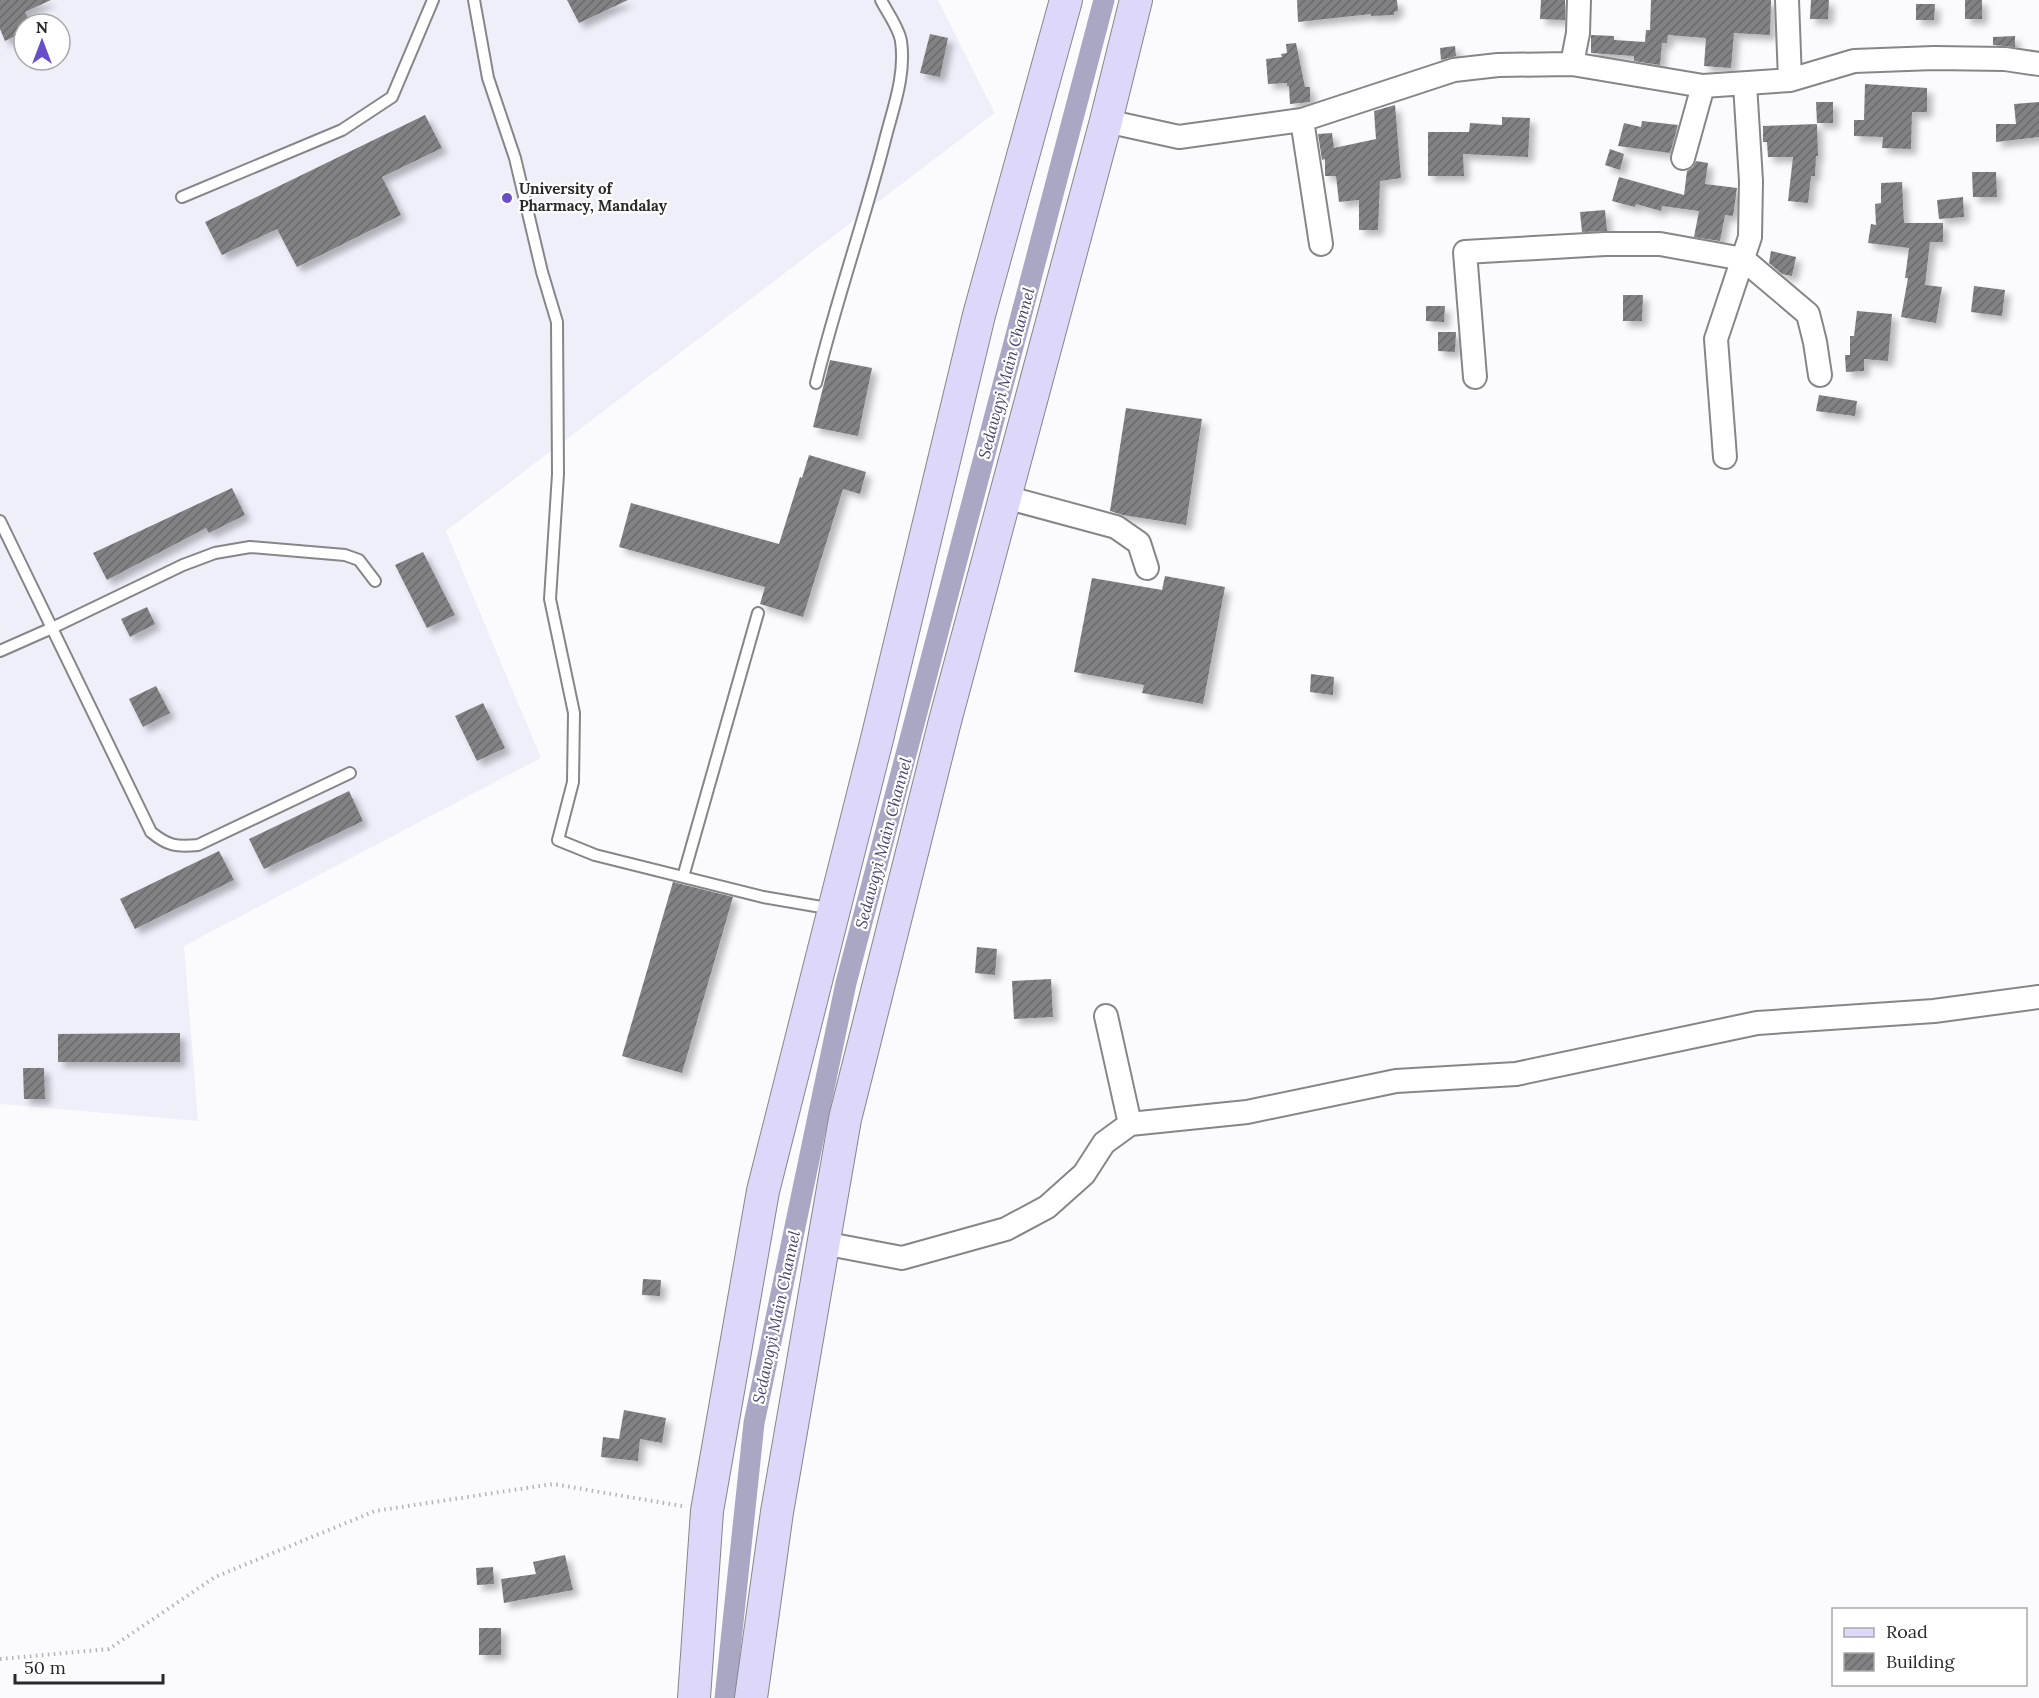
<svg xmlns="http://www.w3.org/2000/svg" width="2039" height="1698" viewBox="0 0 2039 1698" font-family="Lora,serif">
<defs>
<pattern id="building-hatch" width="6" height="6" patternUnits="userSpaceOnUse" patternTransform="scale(1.5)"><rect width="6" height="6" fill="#828285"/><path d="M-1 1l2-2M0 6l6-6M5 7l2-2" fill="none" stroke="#6a6a6d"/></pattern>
<filter id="shadow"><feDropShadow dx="5.5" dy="5.5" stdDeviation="3" flood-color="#0004"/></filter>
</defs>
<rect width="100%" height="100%" fill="#fbfbfe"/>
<path fill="#efeffa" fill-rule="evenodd" d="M0,0H938L995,113L446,531L541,758L184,946L198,1121L0,1104ZM24,24H60V60H24Z"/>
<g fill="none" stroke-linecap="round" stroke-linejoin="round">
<path stroke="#a9a7c4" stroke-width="21" d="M725,1698L754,1423L846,983L1104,0"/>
</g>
<path fill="url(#building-hatch)" filter="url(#shadow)" d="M0,0H51L25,12L31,24H24V32L5,41L0,29Z
M567,0H628L579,23Z
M1297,0H1397L1398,11L1394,12V15L1371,16V14L1298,22Z
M1541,0H1565V20L1540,19Z
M1651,0H1771L1770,35L1734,33L1731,68L1704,66L1706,38L1668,35L1667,43H1662L1660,65L1634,61V56L1591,53V35L1614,36V40L1645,42L1646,30H1650Z
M1811,0H1829L1828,19H1810Z
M1965,0H1982V19H1965Z
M1916,4H1935L1934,20H1916Z
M930,34L948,38L940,77L920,73Z
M2015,36V47L1993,45V37Z
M1296,43L1305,87H1310V102L1290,104L1289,86H1287V83L1268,84L1266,59L1282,57L1281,54L1287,53L1286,44Z
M1455,46L1456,56L1441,60L1440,48Z
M1865,84L1927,88V112H1912L1911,149L1882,148L1883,137L1854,136V120H1864Z
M1816,102H1833V123H1817Z
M2039,102V137L1996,142V124H2016L2014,104Z
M1395,105L1401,178L1380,181L1378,230H1359V200L1339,202L1336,176H1325V159L1322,160L1318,134L1332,133L1334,148L1376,139L1374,111Z
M425,115L442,148L382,177L401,215L297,267L277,229L222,255L205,222Z
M1502,117L1530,118L1528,157L1463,154L1464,176H1428V132H1469L1470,123L1502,125Z
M1642,121L1678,125L1670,153L1618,146L1624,123L1641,127Z
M1817,124L1818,156H1816L1815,176H1811L1808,203L1788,201L1793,157H1768L1767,142H1763V126Z
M1610,149L1624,154L1620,170L1605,165Z
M1696,161L1708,163L1705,184L1737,188L1733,216L1725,215L1720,241L1694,237L1699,211L1662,206L1661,211L1636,204L1635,207L1612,201L1619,177L1684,195L1687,171L1693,167Z
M1972,172H1996L1997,197H1973Z
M1902,182L1904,223H1943V242H1930L1925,285L1942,287L1936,323L1901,317L1908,278H1905L1909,248L1868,243L1871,224L1876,225L1875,204L1881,203V183Z
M1963,197L1964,217L1939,219L1937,200Z
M1605,210L1607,231L1582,232L1580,212Z
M1771,251L1796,257L1792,276L1782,274L1769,263Z
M1974,286L2005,290L2002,316L1971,312Z
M1623,295H1643L1642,321H1623Z
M1426,306H1445L1444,322L1426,321Z
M1857,311L1892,314L1888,361L1864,359V371L1846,372L1845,355H1850V336H1854Z
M1438,332H1456L1455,352L1438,351Z
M830,360L872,368L858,436L813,427Z
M1819,395L1857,401L1855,416L1816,411Z
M1126,408L1202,419L1186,525L1123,515L1110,511Z
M809,455L866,472L860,494L843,489L803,617L760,604L765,587L619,547L631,503L779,544L800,477L802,478Z
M232,488L245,515L209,533L206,528L107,580L93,553Z
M423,552L455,615L427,628L395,565Z
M1165,576L1225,587L1203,704L1142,693L1144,685L1074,672L1092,578L1162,590Z
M147,607L155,624L130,637L121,619Z
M1311,674L1334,677L1333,695L1310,692Z
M156,686L170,713L143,727L129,699Z
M483,703L505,748L477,761L455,716Z
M349,791L363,821L264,869L249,839Z
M219,851L234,880L135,929L120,899Z
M673,882L733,897L682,1073L622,1056Z
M977,947L997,949L995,975L975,973Z
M1051,979L1053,1017L1014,1019L1012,981Z
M180,1033V1062H58V1034Z
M23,1068H44L45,1099H24Z
M643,1279L661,1280L660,1296L642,1295Z
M624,1410L666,1418L662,1443L640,1439L638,1461L601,1457L603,1437L619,1439Z
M565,1555L573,1590L504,1603L501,1579L536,1574L533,1562Z
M493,1567L494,1584L477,1585L476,1568Z
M479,1628H501V1655H479Z"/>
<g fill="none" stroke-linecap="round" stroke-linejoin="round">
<g stroke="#868689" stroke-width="14">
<path id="lane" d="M474,0L488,78L515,158L542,272L557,322L558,474L550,599L574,713L573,782L558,840L595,855L763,897L833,909
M182,197L342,130L392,97L433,0
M816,383C836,301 864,222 885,140C893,108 906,75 901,41C899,28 887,12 881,0
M0,521L151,832C168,846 176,847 198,845L350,773
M0,651L52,628L183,565L215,553L250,547L345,555L359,560L375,581
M683,877L758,613"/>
</g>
<g stroke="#868689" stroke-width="26">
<path id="street" d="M1787,0L1790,80
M1572,64L1578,33L1579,0
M1302,120L1321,244
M1106,121L1179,137L1302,120L1454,70L1498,65L1572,64L1703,86L1790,80L1854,61L1934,58L2005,59L2039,64
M1683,158L1703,86
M1475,377L1465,252L1605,244H1660L1743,259L1808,314L1815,342L1820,375
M1725,457L1716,339L1750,237L1751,181L1745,84
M1005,497L1116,527L1139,543L1147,568
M1106,1016L1130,1124
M823,1243L902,1258L1006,1229L1047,1207L1084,1174L1104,1143L1130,1124L1247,1112L1396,1081L1516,1074L1757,1023L1934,1011L2039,997"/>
</g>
<g stroke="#868689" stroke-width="34">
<path id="secondary" d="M694,1698L707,1511L763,1191L877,739L979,315L1066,0
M751,1698L777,1512L845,1119L945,721L1106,121L1136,0"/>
</g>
<path stroke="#b3b3b6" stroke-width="4" stroke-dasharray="1.5 4.5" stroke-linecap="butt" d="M0,1659L109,1649L215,1577L375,1511L553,1484L682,1506"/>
<use href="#lane" stroke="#fff" stroke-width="10"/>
<use href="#street" stroke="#fff" stroke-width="22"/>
<use href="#secondary" stroke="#ddd8fa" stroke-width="32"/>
</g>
<circle fill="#684ec7" stroke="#fff" stroke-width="2" cx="507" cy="198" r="6"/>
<g text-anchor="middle" stroke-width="4.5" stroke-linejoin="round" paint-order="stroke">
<g font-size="15" font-weight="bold" fill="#29292a" stroke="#fff" text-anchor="start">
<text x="519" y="194">University of<tspan x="519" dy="17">Pharmacy, Mandalay</tspan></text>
</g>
<g font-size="16" font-style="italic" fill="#49436f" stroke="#fff">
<text transform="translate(1006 373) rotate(-75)" y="6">Sedawgyi Main Channel</text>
<text transform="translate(883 843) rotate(-75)" y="6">Sedawgyi Main Channel</text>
<text transform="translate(776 1317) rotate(-78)" y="6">Sedawgyi Main Channel</text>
</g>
</g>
<rect x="1832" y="1608" width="195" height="78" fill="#ffffff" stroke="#a9a9aa" stroke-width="1.5"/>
<rect x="1844" y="1628" width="30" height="9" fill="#ddd8fa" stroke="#a9a9aa" stroke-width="1.5"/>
<text x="1886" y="1638" font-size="18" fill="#29292a">Road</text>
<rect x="1844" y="1653" width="30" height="18" fill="url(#building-hatch)" stroke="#a9a9aa" stroke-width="1.5"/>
<text x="1886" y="1668" font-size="18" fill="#29292a">Building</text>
<g transform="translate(42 42)"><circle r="28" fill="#ffffff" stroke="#a9a9aa" stroke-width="1.5"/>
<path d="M0-4.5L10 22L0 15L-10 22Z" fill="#684ec7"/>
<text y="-9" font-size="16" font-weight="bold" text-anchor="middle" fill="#29292a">N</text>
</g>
<path d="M15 1674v9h148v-9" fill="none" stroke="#29292a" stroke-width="3"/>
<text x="24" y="1674" font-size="18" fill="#29292a" stroke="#ffffff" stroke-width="4.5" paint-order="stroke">50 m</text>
</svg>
